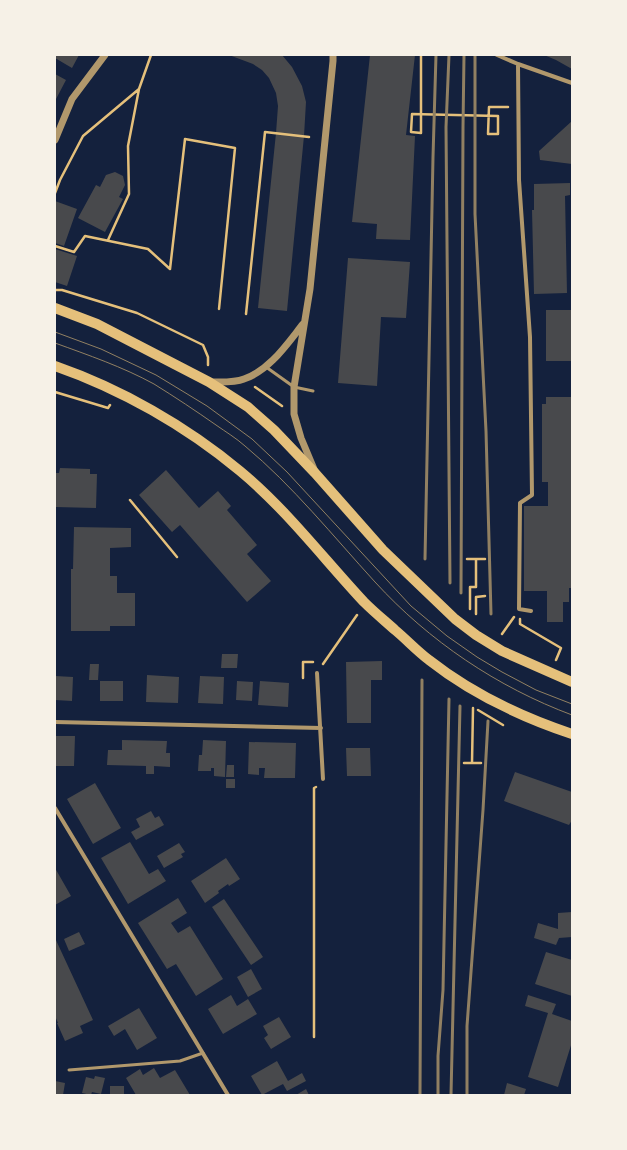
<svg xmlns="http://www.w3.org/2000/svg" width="627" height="1150" viewBox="0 0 627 1150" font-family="Spectral,serif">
<rect width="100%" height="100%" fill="#14213d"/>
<path fill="#48494c" d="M55,55H79L72,68L55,58Z
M229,55H282L292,67L302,86L306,102L304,136L287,311L258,308L276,133L278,106L276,93L269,78L262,70L253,64Z
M370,55H415L406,135L415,136L410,240L376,239L377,224L352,222Z
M544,55H572V69L556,60Z
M55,74L66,80L55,101Z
M572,121V164L540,160L539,151Z
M115,172L123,176L125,185L119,197L123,199L105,232L78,218L96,185L100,187L106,175Z
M570,183V195L565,196L567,293L534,294L532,210H534V184Z
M55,201L77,209L64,246L55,243Z
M55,249L77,256L67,286L55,282Z
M348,258L410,262L406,318L381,317L377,386L338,383Z
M546,310H572V361H546Z
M546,397H572V588H569V602H563V622H547V591H524V506H548V482H542V404H546Z
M60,468L90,469V474H97L96,508L55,507V473H59Z
M166,470L199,508L218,491L231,506L227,510L257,545L247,554L271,581L247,602L180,525L172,532L139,495Z
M74,527L131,528V547L110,548V576H117V593H135V626H110V631H71V569H73Z
M222,654H238L237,668H221Z
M382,661V680H371V723H347L346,662Z
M90,664H99L98,680H89Z
M147,675L179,677L178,703L146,702Z
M55,676L73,677L72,701L55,700Z
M200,676L224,677L223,704L198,703Z
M100,681H123V701H100Z
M237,681L253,682L252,701L236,700Z
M260,681L289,683L288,707L258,705Z
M55,736H75L74,766H55Z
M122,740L167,741L166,753H170V767L154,766V774H146V766L107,765L108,750H122Z
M203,740L226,741L225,777L214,776V768H211V771H198L199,755H202Z
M249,742L296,743L295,778H264L265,768H259V775L248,774Z
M346,748H370L371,776H347Z
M227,765H234V777H226Z
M515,772L572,792V820L569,825L504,801Z
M226,779H235V788H226Z
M95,783L121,828L93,844L67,799Z
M151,811L155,818L159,816L164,825L136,840L131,832L140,827L136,819Z
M130,842L149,874L158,869L166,881L128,904L101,858Z
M179,843L185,852L181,854L183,857L164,868L157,856Z
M226,858L240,879L229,886L228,884L218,891L219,893L205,903L191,881Z
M55,868L71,896L55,905Z
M178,898L187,913L171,923L178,933L190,926L223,979L196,996L176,964L167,969L138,923Z
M224,899L263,957L251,965L212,907Z
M572,912V937L559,938L556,945L534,938L538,923L558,929V913Z
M79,932L85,944L69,951L64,939Z
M55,938L93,1020L80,1026L83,1033L65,1041L57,1023H58L55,1016Z
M546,952L572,960V996L535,984Z
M251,969L262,989L248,997L237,977Z
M231,995L237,1006L248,999L257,1014L223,1034L208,1009Z
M528,995L556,1004L552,1014L572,1021V1042L558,1087L528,1077L548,1013L525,1006Z
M139,1008L157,1038L137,1050L125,1029L114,1036L108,1026Z
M279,1017L291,1037L271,1049L264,1038L268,1035L263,1026Z
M277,1061L288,1081L302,1073L306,1081L287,1091L283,1084L262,1095L251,1076Z
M154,1068L160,1078L175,1070L190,1095H136L126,1078L140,1069L143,1075Z
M95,1076L105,1078L101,1094L92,1092L91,1095L82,1093L86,1077L94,1079Z
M55,1081L65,1083L63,1095H55Z
M507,1083L526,1089L524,1095H504Z
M110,1086H124V1095H110Z
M306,1089L309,1095H296Z"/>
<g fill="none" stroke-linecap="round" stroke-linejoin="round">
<path stroke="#e5c07b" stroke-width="2.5" d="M421,55V133L411,132L412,114L498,116V134H488L489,107H508
M55,193L60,180L83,136L139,89
M108,240L129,194L128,146L139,89L151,55
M55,246L74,252L85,236L148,249L170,269
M170,269L185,139L235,148L219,309
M55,290H62L137,313L203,345L208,357V365
M246,314L265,132L309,137
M255,387L282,406
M55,392L108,408L110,405
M130,500L177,557
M467,559H485
M470,609V587H476V559
M476,614V597L485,596
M520,619V624L561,648L556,660
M502,634L514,617
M323,664L357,615
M303,678V662H313
M478,710L503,725
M464,763H481
M472,763L473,708
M314,1037V788L316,787"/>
<path stroke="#b1986c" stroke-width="3" d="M266,367L294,387L313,391
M69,1070L180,1061L203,1053"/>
<path stroke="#b1986c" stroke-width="4" d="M497,55L518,64L572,83
M518,64L519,180L530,337L532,495L520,503L519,609L531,611
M317,673L323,779
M55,722L321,728
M55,808L228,1095"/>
<path stroke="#b1986c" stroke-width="7" d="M55,140L72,99L105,55
M210,382C222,382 234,383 244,379C270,370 287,344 303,324
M314,469L301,438L294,414V387L310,289L333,61V55"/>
<path stroke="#e5c07b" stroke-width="10" d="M55,308L97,324L209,382L248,407L274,430L315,473L383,550L455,619L476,635L502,651L572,682
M55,366C121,389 186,426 240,471C286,509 323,558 364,602C374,612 385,621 395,630C407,640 417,651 429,660C471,693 521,717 572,734"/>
<path stroke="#918062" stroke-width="1" d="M55,332L101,349L156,375L207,406L252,439L287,472L411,606L447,636L477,657L502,672L536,690L572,704
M55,343C88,355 123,367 154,384C175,397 196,411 216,425C226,432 236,438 245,446C293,486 333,536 375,582C429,641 497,687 572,715"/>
<path stroke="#918062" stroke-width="3" d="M449,55L446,127L450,583
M475,55V214L486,431L491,614
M425,559L433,157L436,55
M461,593L463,127L464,55
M420,1095L422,680
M438,1095V1056L443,990L449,699
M451,1095L460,706
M467,1095V1026L483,810L488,721"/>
</g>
<rect width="627" height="1150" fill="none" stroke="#f6f1e7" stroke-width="112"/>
</svg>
